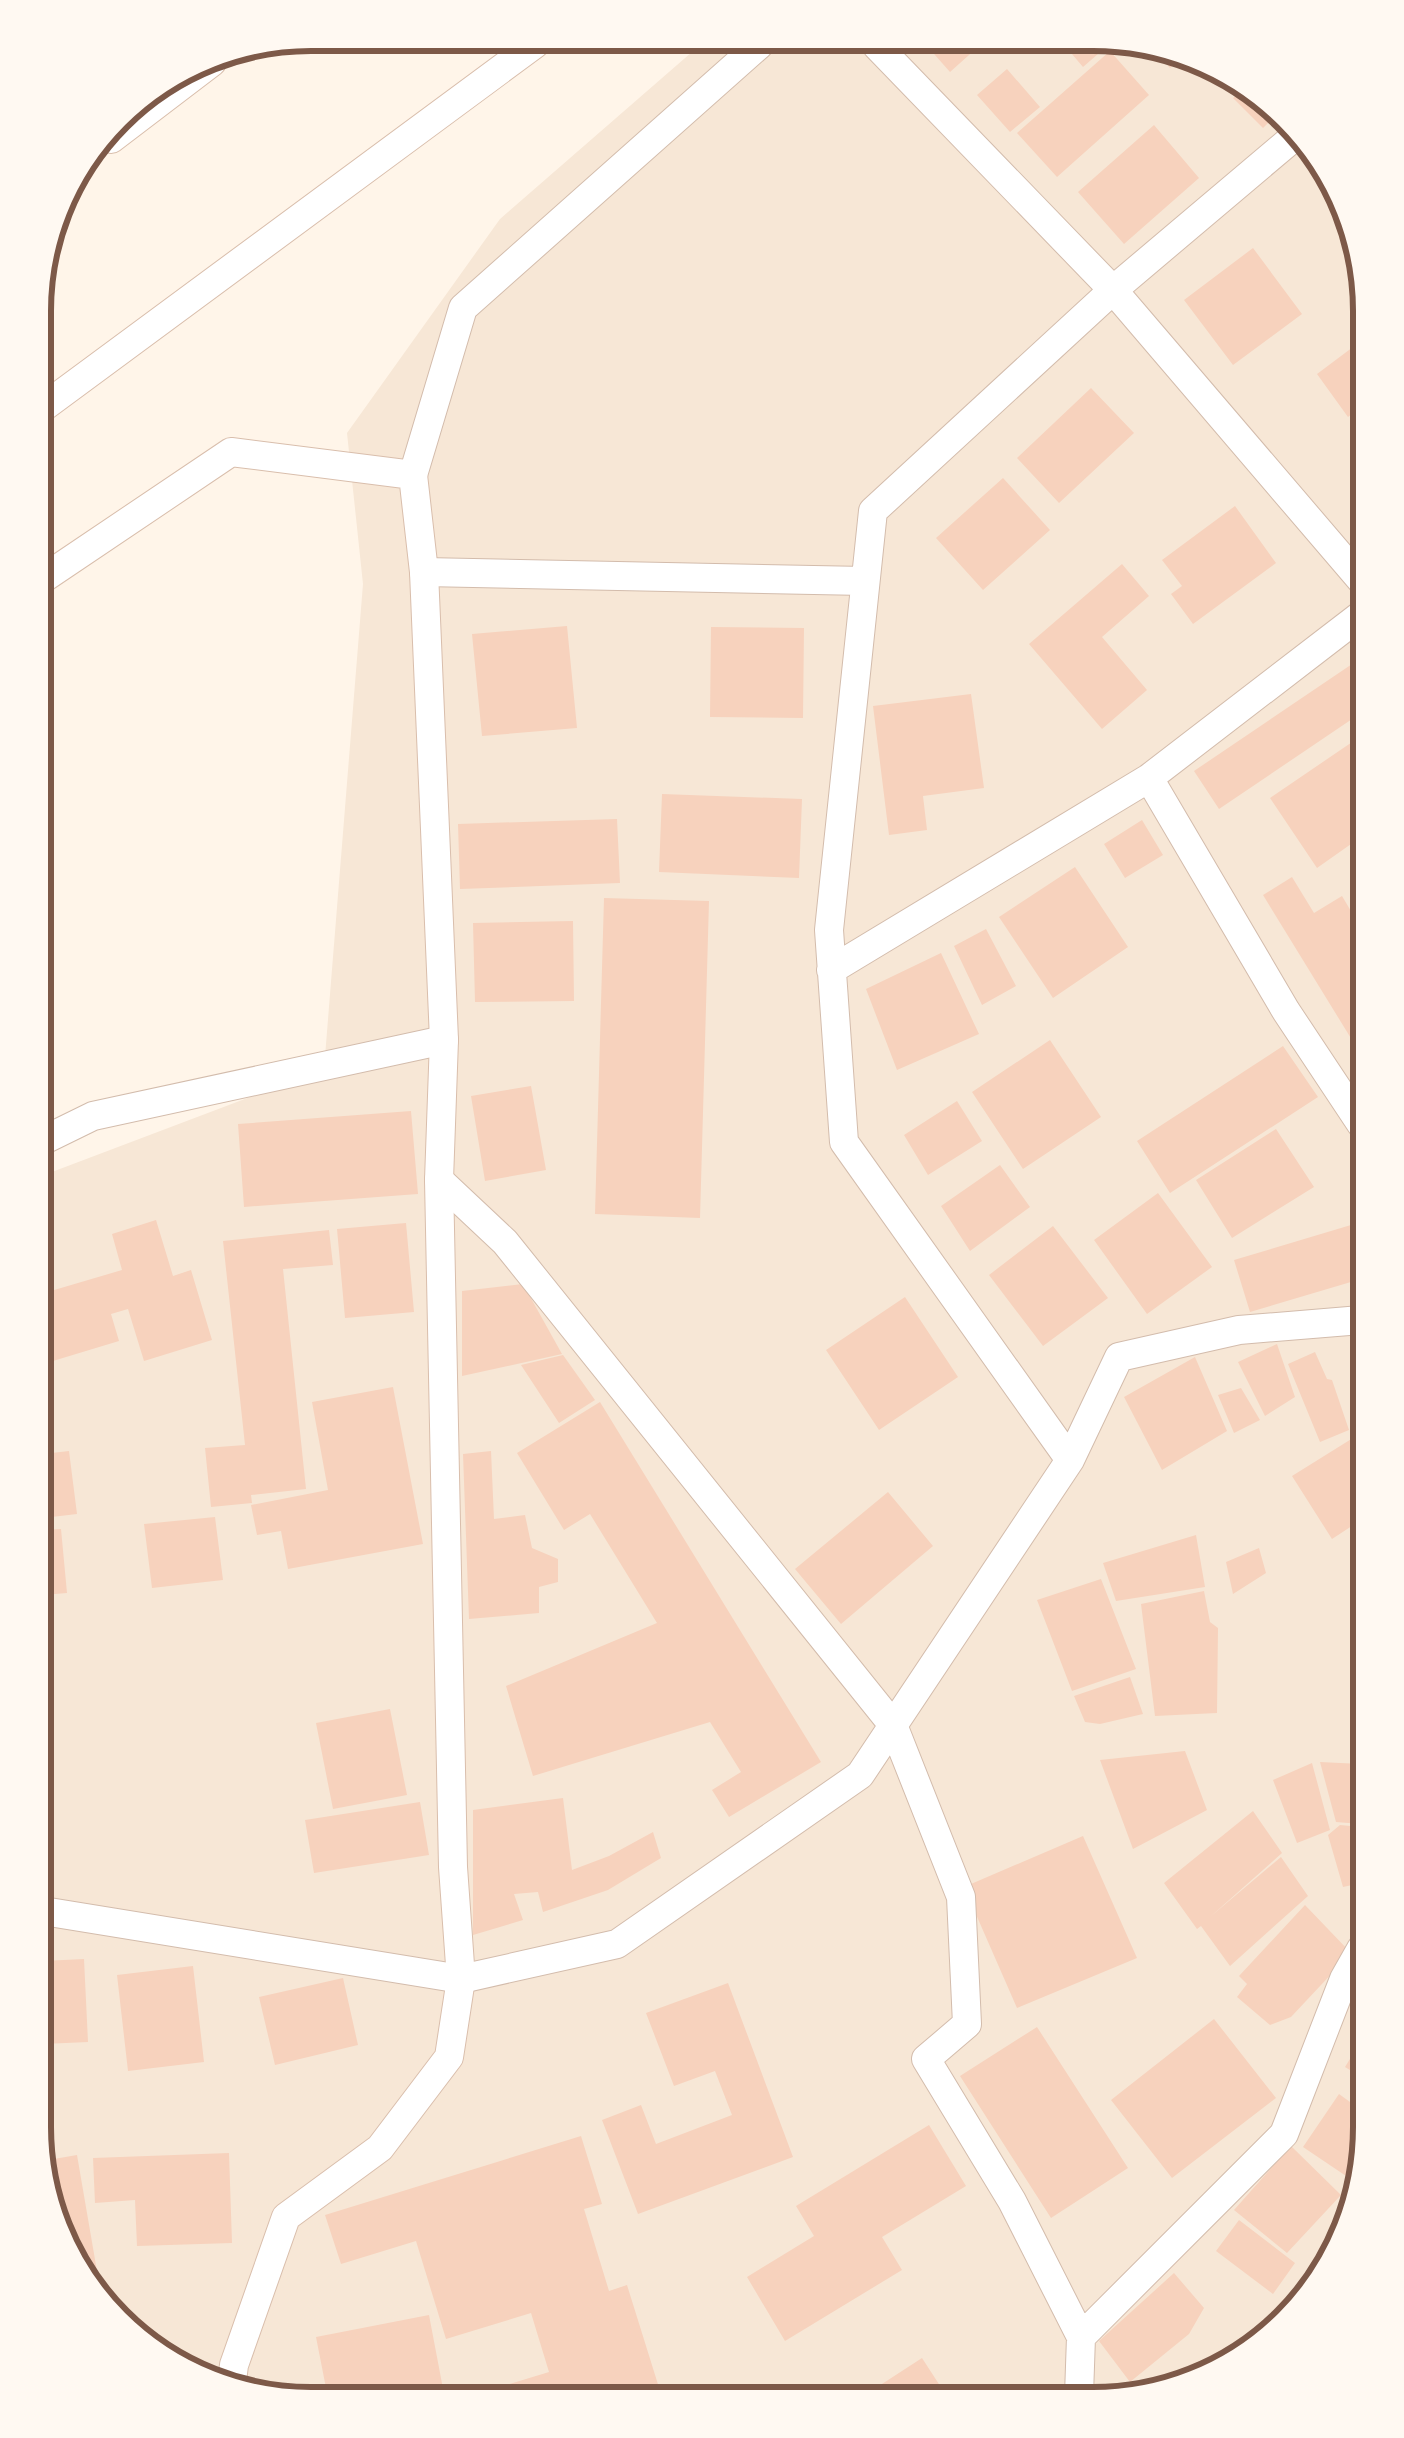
<svg xmlns="http://www.w3.org/2000/svg" width="1404" height="2438" viewBox="0 0 1404 2438" font-family="'Public Sans',sans-serif">
<rect width="100%" height="100%" fill="#fff5e9"/>
<path fill="#f7e7d6" d="M700,45L1145,48L1211,70L1270,109L1316,162L1347,225L1361,312V2144L1341,2229L1306,2290L1256,2340L1179,2381L1092,2395L276,2393L208,2375L148,2340L88,2276L57,2213L43,2126L44,1175L324,1069L363,584L347,433L500,219Z"/>
<path fill="#f7d2bd" d="M927,46L978,47L950,72Z
M1066,47H1106L1083,67Z
M1110,51L1149,95L1057,177L1017,133Z
M1155,51L1179,59L1170,68Z
M1007,69L1040,107L1010,132L977,95Z
M1243,91L1270,109L1275,116L1263,128L1233,98Z
M1154,125L1199,178L1124,244L1078,192Z
M1326,182L1336,202H1335L1322,185Z
M1253,248L1302,314L1233,365L1184,300Z
M1361,341V407L1348,417L1317,374Z
M1091,388L1134,433L1059,503L1017,458Z
M1003,478L1050,530L983,590L936,538Z
M1235,506L1276,563L1193,624L1171,594L1182,586L1162,560Z
M1122,564L1149,596L1102,637L1147,690L1102,729L1029,644Z
M567,626L577,728L482,736L472,634Z
M711,627L804,628L803,718L710,717Z
M1361,658V713L1219,809L1194,771Z
M971,694L984,788L923,796L927,830L889,835L873,706Z
M1361,736V837L1317,868L1270,798Z
M662,794L802,799L799,878L659,872Z
M617,819L620,883L460,889L458,824Z
M1142,820L1163,855L1125,878L1104,844Z
M1075,867L1128,947L1053,998L999,917Z
M1292,877L1314,913L1342,896L1361,928V1035L1352,1040L1263,895Z
M604,898L709,901L700,1218L595,1214Z
M573,921L574,1001L475,1002L473,923Z
M986,929L1016,986L982,1005L954,946Z
M941,953L979,1034L897,1070L866,989Z
M1050,1040L1101,1117L1023,1169L972,1092Z
M1283,1046L1318,1097L1170,1193L1137,1141Z
M1361,1047V1064L1353,1052Z
M531,1086L546,1170L485,1181L471,1096Z
M957,1101L982,1141L928,1175L904,1135Z
M411,1111L418,1194L244,1207L238,1124Z
M1276,1129L1314,1187L1232,1238L1196,1180Z
M1000,1165L1030,1207L970,1251L941,1206Z
M1158,1193L1212,1267L1147,1314L1094,1240Z
M156,1220L173,1276L191,1270L212,1340L144,1361L128,1309L111,1314L119,1341L43,1364L44,1293L122,1270L112,1234Z
M1361,1222V1279L1250,1312L1234,1260Z
M406,1223L414,1312L345,1318L337,1229Z
M1053,1226L1108,1298L1043,1346L989,1275Z
M329,1230L333,1265L283,1269L306,1489L251,1495L252,1503L211,1507L205,1448L245,1445L223,1241Z
M523,1284L562,1354L462,1376V1291Z
M905,1297L958,1377L879,1430L826,1350Z
M1277,1344L1295,1397L1265,1416L1238,1362Z
M1315,1352L1327,1379L1332,1380L1349,1430L1320,1442L1288,1364Z
M563,1355L595,1400L559,1423L521,1365Z
M1195,1357L1227,1431L1162,1470L1124,1397Z
M393,1387L423,1544L288,1569L281,1531L257,1535L251,1505L328,1490L312,1402Z
M1241,1388L1260,1420L1234,1433L1218,1395Z
M600,1402L821,1762L729,1817L712,1790L741,1772L710,1722L533,1776L506,1686L657,1623L590,1514L564,1530L517,1453Z
M1361,1433V1520L1332,1539L1292,1476Z
M69,1451L77,1514L43,1518V1454Z
M491,1451L494,1519L525,1515L532,1548L558,1559V1582L539,1587V1613L469,1619L463,1454Z
M888,1492L933,1546L841,1624L795,1569Z
M215,1517L223,1580L152,1588L144,1524Z
M61,1529L67,1593L43,1595V1530Z
M1196,1535L1205,1587L1116,1601L1103,1563Z
M1259,1548L1266,1573L1233,1594L1226,1562Z
M1101,1579L1136,1669L1072,1691L1037,1600Z
M1204,1591L1210,1622L1218,1628L1217,1713L1155,1716L1141,1604Z
M1130,1677L1143,1714L1100,1724L1085,1722L1074,1696Z
M390,1709L407,1795L333,1809L316,1723Z
M1185,1751L1207,1810L1133,1849L1100,1760Z
M1320,1762L1361,1764V1824L1336,1822Z
M1312,1763L1330,1830L1297,1843L1273,1780Z
M563,1798L572,1870L609,1856L653,1832L661,1858L608,1890L543,1912L538,1892L514,1894L523,1920L473,1935V1810Z
M420,1802L429,1855L314,1873L305,1820Z
M1253,1811L1282,1853L1210,1917L1281,1857L1308,1896L1230,1966L1201,1926L1197,1929L1164,1883Z
M1340,1825L1361,1827V1883L1343,1887L1328,1835Z
M1083,1836L1137,1958L1017,2008L964,1887Z
M1305,1905L1351,1953L1291,2017L1270,2025L1237,1997L1247,1984L1239,1976Z
M84,1959L88,2042L43,2044V1961Z
M193,1966L204,2062L128,2071L117,1975Z
M343,1978L358,2045L275,2065L259,1997Z
M728,1983L793,2157L638,2214L602,2120L641,2105L656,2144L732,2115L715,2071L674,2086L646,2013Z
M1214,2019L1276,2098L1172,2178L1111,2100Z
M1037,2027L1128,2168L1051,2218L960,2076Z
M1361,2041V2077L1345,2067Z
M1339,2094L1361,2110V2144L1352,2180L1303,2147Z
M929,2125L966,2186L882,2237L902,2270L785,2341L747,2277L814,2236L796,2206Z
M581,2136L602,2204L584,2209L609,2291L627,2285L661,2394H495L493,2389L549,2372L531,2313L446,2339L416,2241L341,2264L325,2215Z
M1291,2146L1341,2195L1287,2253L1234,2210Z
M229,2153L232,2243L137,2246L135,2200L95,2203L93,2158Z
M77,2155L98,2277L90,2278L57,2213L48,2160Z
M1239,2220L1295,2263L1273,2294L1216,2251Z
M1174,2273L1204,2308L1189,2334L1130,2382L1099,2341Z
M429,2315L444,2394L327,2393L316,2337Z
M922,2358L946,2395H865Z
M997,2384L1005,2395H982Z"/>
<g fill="none" stroke-linecap="round" stroke-linejoin="round">
<g stroke="#d3bcac" stroke-width="30">
<path id="street" d="M877,46L1113,290L1361,580
M413,475L463,308L759,45
M424,572L865,581
M1149,778L1361,615
M831,970L1149,778L1286,1011L1361,1124
M44,1140L93,1116L444,1040
M439,1180L505,1242L893,1725L961,1897L967,2024L926,2059L1012,2201L1081,2337L1079,2395
M1070,1460L844,1142L829,930L873,511L1113,290L1294,137
M43,1911L461,1979L617,1944L860,1775L1070,1460L1119,1357L1239,1330L1361,1320
M1081,2337L1284,2134L1344,1979L1361,1949"/>
</g>
<g stroke="#d9beac" stroke-width="30">
<path id="secondary" d="M111,139L212,62
M45,406L535,44
M44,578L231,452L413,475L424,572L444,1040L439,1180L453,1867L461,1979L449,2057L380,2148L286,2217L234,2365L232,2381"/>
</g>
<use href="#street" stroke="#fff" stroke-width="28"/>
<use href="#secondary" stroke="#fff" stroke-width="28"/>
</g>
<path d="M0 0H1404V2438H0ZM311 51H1093A260 260 0 0 1 1353 311V2127A260 260 0 0 1 1093 2387H311A260 260 0 0 1 51 2127V311A260 260 0 0 1 311 51Z" fill="#fff9f2" fill-rule="evenodd"/>
<path fill="none" stroke="#7d5948" stroke-width="6" d="M311 51H1093A260 260 0 0 1 1353 311V2127A260 260 0 0 1 1093 2387H311A260 260 0 0 1 51 2127V311A260 260 0 0 1 311 51Z"/>
</svg>
